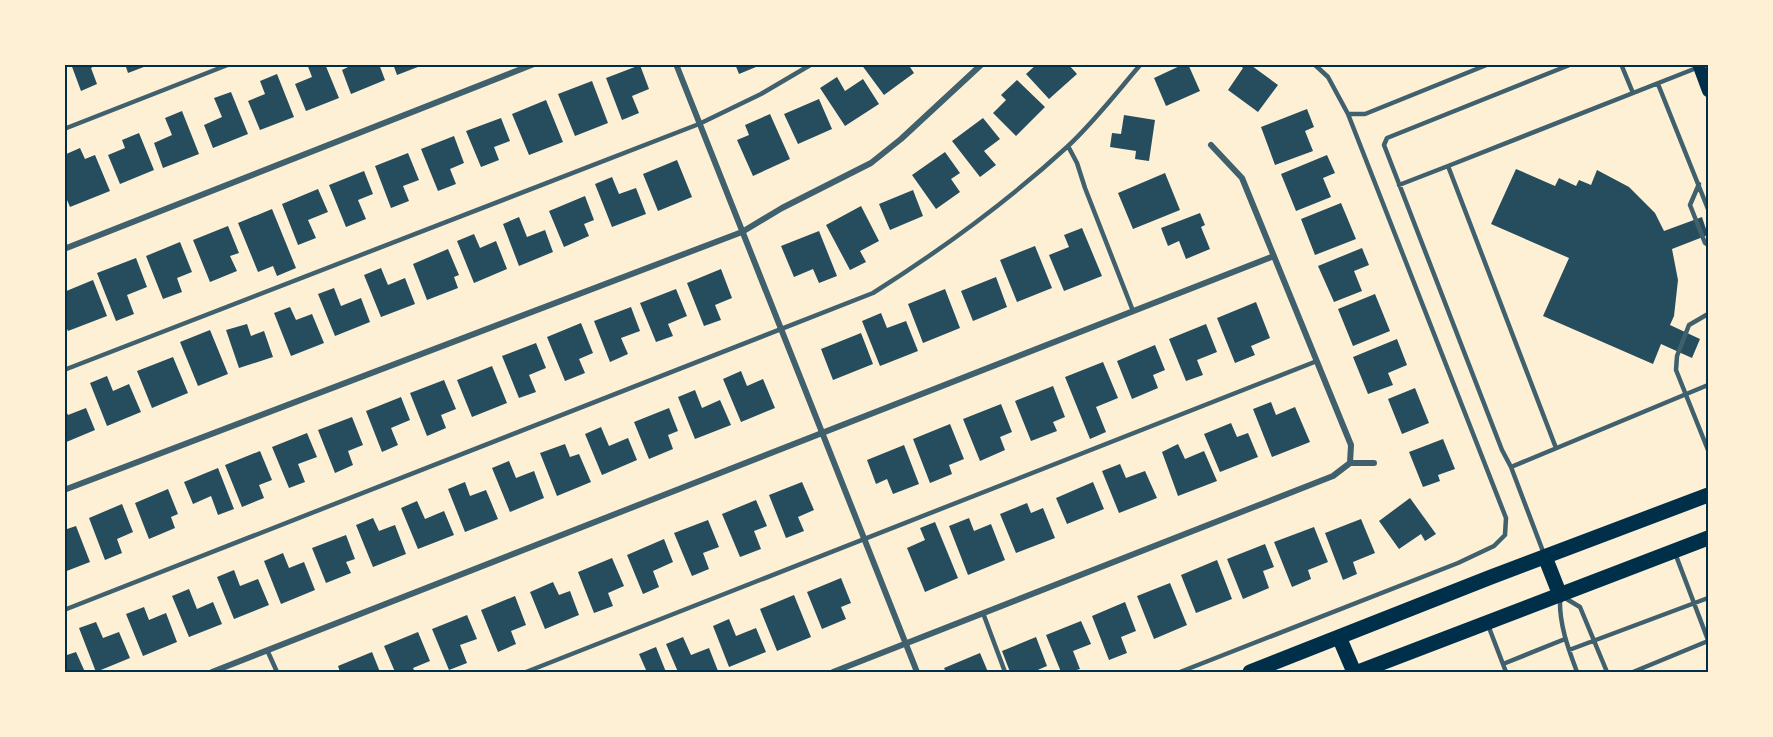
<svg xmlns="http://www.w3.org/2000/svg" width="1773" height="737" viewBox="0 0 1773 737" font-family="Overpass,sans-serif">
<rect width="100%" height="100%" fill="#fdf0d5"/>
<path fill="#264d5e" d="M71,64H98L91,68L97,84L81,91Z
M125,64H149V65L128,73Z
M307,64H325L339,98L306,111L295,84L312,77Z
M354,64H379L385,80L351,94L342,70Z
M393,64H423V65L397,75Z
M735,64H754L756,67L739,74Z
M861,64H908L914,73L884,95Z
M1037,64H1068L1077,74L1049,99L1026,74Z
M1184,64H1188L1200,91L1166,106L1154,78Z
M1238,64H1253L1252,66L1278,85L1258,112L1228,90L1243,68Z
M640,65L649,89L632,96L639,113L622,120L606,78Z
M277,74L294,117L260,130L248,101L265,94L260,81Z
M837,77L845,91L863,79L879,104L845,126L820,88Z
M1017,80L1045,107L1016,136L993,113L1006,100L1001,95Z
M592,81L608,123L575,136L558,94Z
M231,92L248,134L213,148L204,125L222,117L214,98Z
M819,99L832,129L798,144L784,114Z
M546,100L563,142L529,155L512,114Z
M1307,109L1314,127L1305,131L1313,151L1275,165L1261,127Z
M182,111L199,154L163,168L154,143L172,135L165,118Z
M770,114L790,159L753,176L737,140L749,135L745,125Z
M1124,115L1155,120L1149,161L1135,159L1136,151L1110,147L1112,133L1121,134Z
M501,118L510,141L494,147L499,160L481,167L466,131Z
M983,118L1000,139L984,151L996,165L980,177L952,141Z
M139,133L154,170L120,184L108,155L125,148L122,140Z
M454,136L464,163L450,169L456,184L438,191L421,149Z
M80,148L85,159L95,155L110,191L70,207L64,193V155Z
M945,152L960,173L951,179L960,192L936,209L912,175Z
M408,153L419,180L403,186L409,201L391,208L375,166Z
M1327,155L1335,173L1323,178L1331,197L1296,211L1281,174Z
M677,160L692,197L658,211L643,174Z
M1516,169L1555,186L1559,178L1576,186L1579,180L1591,185L1597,170L1629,187L1655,213L1664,231L1702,217L1708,235L1672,249L1678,280L1674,316L1670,325L1700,339L1692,358L1661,344L1653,364L1543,316L1569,258L1491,224Z
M364,171L373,194L358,200L366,219L346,227L329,185Z
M1165,173L1180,210L1133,229L1118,193Z
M612,177L619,194L636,188L646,214L612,227L595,184Z
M318,189L328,212L308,220L316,238L298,245L282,204Z
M913,190L923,216L890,230L879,204Z
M585,196L594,220L584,224L589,236L564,247L549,211Z
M1341,203L1356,239L1315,255L1301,219Z
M861,206L879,241L860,251L866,262L850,270L826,225Z
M272,209L296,268L277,276L273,266L258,272L238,223Z
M1200,213L1205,225L1201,227L1210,249L1186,259L1179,241L1168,246L1161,228Z
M519,217L527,237L545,230L553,252L519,266L503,224Z
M228,226L239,253L230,256L237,271L210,282L193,240Z
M1082,228L1102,276L1064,291L1049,255L1069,247L1064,235Z
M819,231L837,276L819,283L813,269L794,277L781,246Z
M474,234L480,248L496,241L507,269L474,283L457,241Z
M180,242L192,272L177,278L182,292L163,299L146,256Z
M1035,246L1052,288L1017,302L1000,260Z
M1362,248L1369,265L1354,271L1362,291L1334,302L1318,266Z
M448,249L459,275L454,277L458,288L427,300L413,264Z
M136,258L147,287L127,295L134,314L116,321L97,273Z
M381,268L388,285L405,278L415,304L381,317L364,275Z
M721,269L732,298L715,305L721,320L704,326L687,283Z
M996,277L1007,307L973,321L961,291Z
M93,280L107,316L68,331L64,323V292Z
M334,288L341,306L361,298L370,322L335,336L318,294Z
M676,289L687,316L668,324L673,336L656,342L640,303Z
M945,289L960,328L923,343L908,304Z
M1375,294L1390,331L1353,346L1338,309Z
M1256,302L1270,338L1251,346L1255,355L1235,363L1217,318Z
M290,307L296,320L312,314L324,343L291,356L274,313Z
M631,307L640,331L621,338L628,354L610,362L594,321Z
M881,313L887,328L906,321L918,351L880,366L862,321Z
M581,323L593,353L579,359L585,373L565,381L547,337Z
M247,324L251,336L264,331L273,357L239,368L226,330Z
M1206,324L1217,352L1197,360L1203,375L1186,381L1169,339Z
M210,330L228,374L198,386L180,342Z
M861,333L873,364L833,380L821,349Z
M1397,339L1407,365L1388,373L1393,385L1368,394L1353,357Z
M536,343L546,368L529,375L536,392L519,398L502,356Z
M1155,345L1165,370L1153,375L1158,388L1132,399L1117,361Z
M173,357L188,393L152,408L137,371Z
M1103,362L1118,398L1096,407L1106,432L1090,439L1065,377Z
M492,366L507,403L472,417L457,380Z
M741,371L747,386L763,379L775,408L741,422L723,379Z
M107,376L113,391L129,384L141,412L107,426L90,383Z
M444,380L456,409L441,415L446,428L427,436L410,393Z
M1053,386L1065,417L1053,422L1057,431L1031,441L1015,401Z
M1415,388L1429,423L1402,434L1388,399Z
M695,390L702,408L720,400L731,425L695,439L678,397Z
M401,397L410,420L391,428L398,445L382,452L366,411Z
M1271,402L1276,415L1295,407L1310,442L1272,457L1253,409Z
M1001,404L1012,432L1000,437L1005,450L980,461L963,419Z
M64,407L68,415L86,408L95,430L64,443Z
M669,408L678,431L668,435L673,449L649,459L634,422Z
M352,417L363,445L348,451L353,465L335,473L318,430Z
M1231,423L1237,437L1248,433L1258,457L1220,472L1204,434Z
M950,424L964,459L949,465L952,474L930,483L913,439Z
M601,427L609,446L628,438L637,460L602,475L585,434Z
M307,433L317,457L298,464L305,482L289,488L272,447Z
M1443,439L1455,469L1438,475L1440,481L1423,487L1409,452Z
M565,444L570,457L579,454L591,482L557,496L540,453Z
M1178,444L1185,459L1204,451L1217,481L1178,496L1162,452Z
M904,445L919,484L893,494L887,479L876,484L867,460Z
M260,451L272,480L259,485L264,498L242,507L225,465Z
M509,461L516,478L534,471L544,498L510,512L492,468Z
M1120,464L1126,478L1145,471L1157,498L1119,513L1102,471Z
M218,468L234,509L218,515L211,496L193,504L184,482Z
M465,482L470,496L486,490L498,519L465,532L448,489Z
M802,482L814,510L798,517L804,531L786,538L769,495Z
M1093,482L1104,509L1067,524L1056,498Z
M168,489L178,514L171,517L175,528L149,539L135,503Z
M1410,498L1436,534L1425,541L1421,534L1399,549L1379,521Z
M756,500L767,526L754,531L761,549L740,557L722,514Z
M417,501L425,519L444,511L454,535L418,549L401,508Z
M1027,503L1031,513L1043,508L1055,538L1016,553L1000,514Z
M122,504L133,532L117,539L122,553L105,560L89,518Z
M373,518L379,531L395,525L406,554L373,567L356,525Z
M969,518L974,531L991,524L1005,560L968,575L949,526Z
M1361,519L1375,553L1353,562L1357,574L1343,580L1325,533Z
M708,520L719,547L703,553L709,569L692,576L674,533Z
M935,522L958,578L925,592L907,548L925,540L920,528Z
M76,526L90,562L64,572V530Z
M1314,527L1328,562L1308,570L1311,579L1292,587L1274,542Z
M346,535L355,559L346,562L351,573L326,583L312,548Z
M664,539L673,562L653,571L659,587L643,594L627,555Z
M1265,544L1274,567L1263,571L1269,588L1243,599L1227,559Z
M283,553L289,568L304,562L315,590L281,604L264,561Z
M612,558L624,586L608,593L613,606L594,613L578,572Z
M1217,560L1232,599L1196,613L1181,575Z
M234,570L240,586L258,579L269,605L234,619L217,577Z
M841,578L851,603L841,607L846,619L822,629L807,592Z
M553,582L559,595L570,591L579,615L545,629L530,592Z
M1170,583L1187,625L1154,639L1137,596Z
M189,589L197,609L213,602L222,624L189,637L172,596Z
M794,595L811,637L777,651L760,609Z
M515,596L526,625L511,631L516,644L498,652L481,610Z
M1125,602L1136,631L1121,637L1127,653L1109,660L1092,616Z
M144,607L149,620L166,613L177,642L143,656L126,614Z
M467,615L477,639L460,645L467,663L449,670L432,629Z
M729,619L736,636L756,628L766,652L729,667L713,626Z
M1081,621L1091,644L1073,651L1080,669L1070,672H1061L1046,635Z
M96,622L103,638L119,632L130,658L96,672L79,628Z
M418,632L430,661L413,668L415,672H395L384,646Z
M683,637L691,655L709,648L718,671L713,672H678L666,644Z
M1036,637L1047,666L1033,672H1010L1002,651Z
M656,647L666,672H639L646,670L639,654Z
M76,652L85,672H64V656Z
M372,652L380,672H340L338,666Z
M980,653L988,672H946L944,668Z"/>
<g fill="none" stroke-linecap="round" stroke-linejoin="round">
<path stroke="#3f606c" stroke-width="4.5" d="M1621,64L1633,93
M1658,84L1708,209
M1348,114H1365L1489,64
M64,129L230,64
M1068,146L1077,163L1085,188L1133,311
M1699,184L1690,205L1705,243L1708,245
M1399,185L1448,166
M1708,314L1689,325L1677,356L1676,370L1708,450
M64,370L699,124L761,94L812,64
M1556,448L1448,166L1699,67
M1511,467L1502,450L1384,145L1387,138L1572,64
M1675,553L1708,640
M1544,554L1511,467L1708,385
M1560,598C1559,624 1568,648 1577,672
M1565,598L1580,607L1607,672
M64,610L873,293C941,250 1008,201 1067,147C1094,122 1117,92 1141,64
M983,613L1005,672
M1488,625L1506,672
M1569,650L1708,598
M268,652L277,672
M1503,664L1565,639
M526,672L1317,361
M1180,672L1458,563L1494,546L1505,535L1506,518L1348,114L1328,77L1314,64
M1633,672L1708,641"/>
<path stroke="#3f606c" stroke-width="6" d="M676,64L917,672
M1211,145L1242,178L1351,445L1350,463
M64,249L534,64
M1350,463H1374
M64,490L742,232L782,208L871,163L901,139L982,64
M212,672L1274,256
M833,672L1333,476L1350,463"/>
<path stroke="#003049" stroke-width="12" d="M1698,64L1708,91"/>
<path stroke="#003049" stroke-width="15" d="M1545,557L1560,595
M1339,637L1354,672
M1250,672L1491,577L1708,495
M1358,672L1708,538"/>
</g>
<rect width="1773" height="737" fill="none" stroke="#fdf0d5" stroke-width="132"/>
<rect x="66" y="66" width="1641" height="605" fill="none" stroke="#003049" stroke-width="2"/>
</svg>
